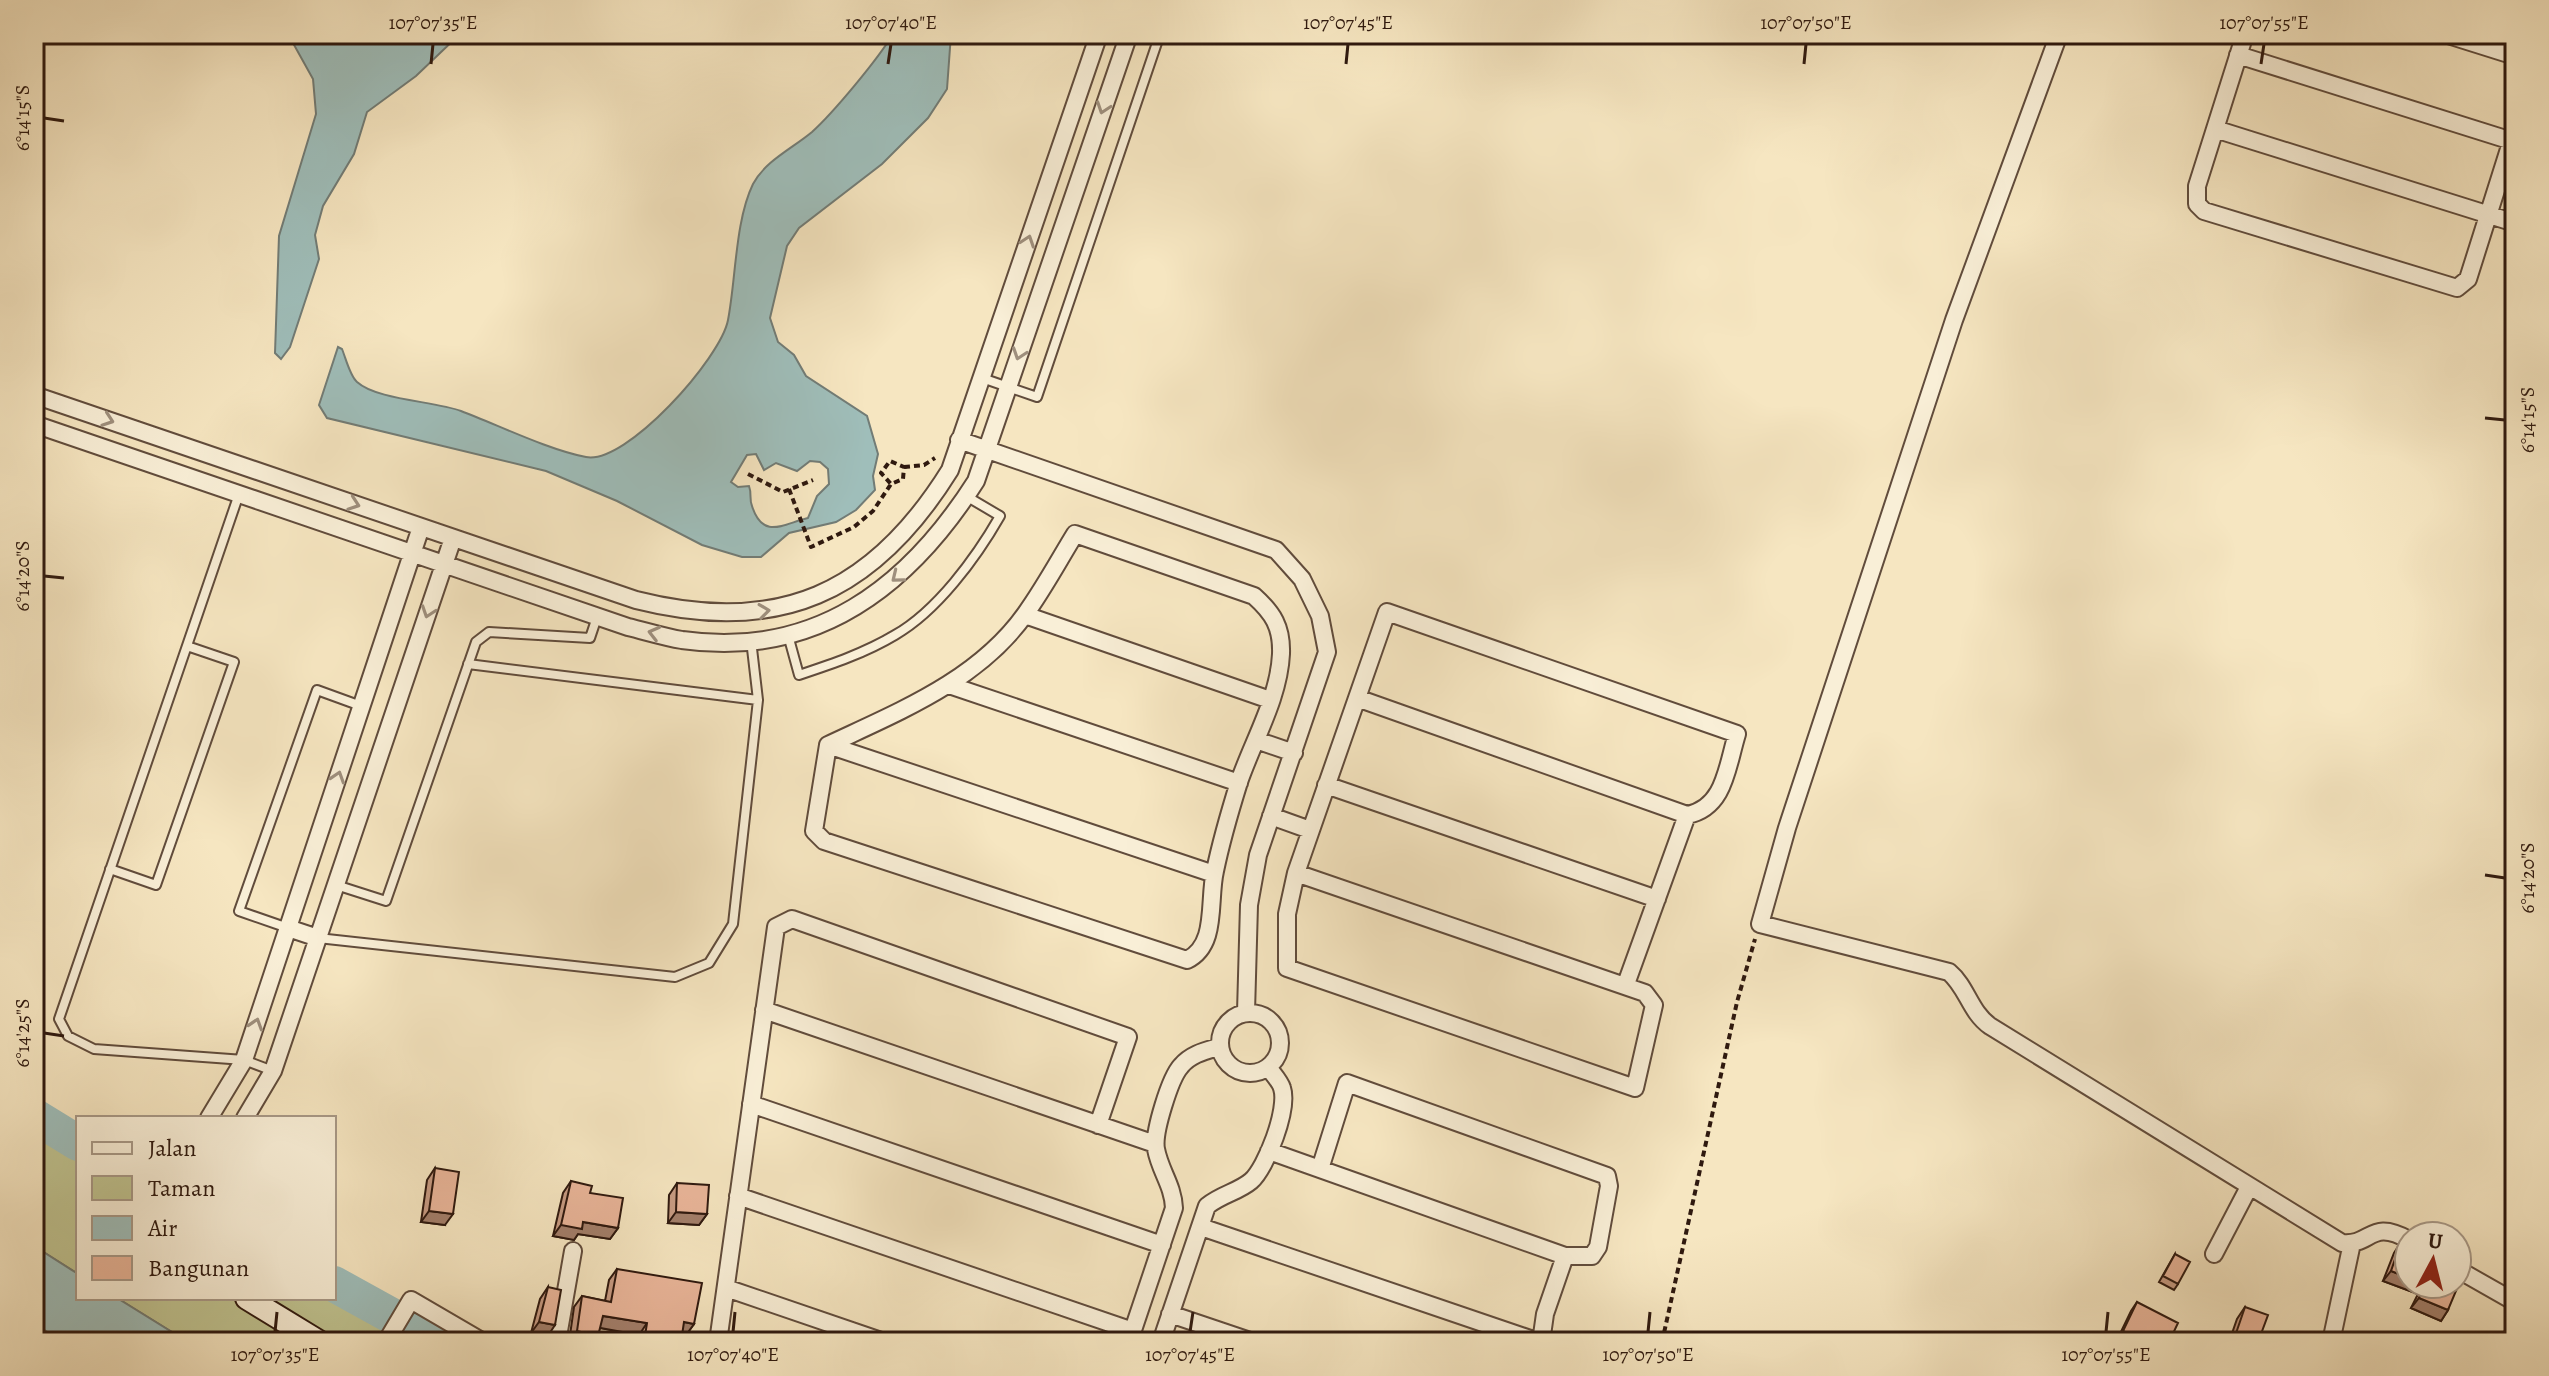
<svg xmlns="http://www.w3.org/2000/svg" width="2549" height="1376" viewBox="0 0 2549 1376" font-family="Alegreya,serif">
<rect width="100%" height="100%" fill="#f6e6c1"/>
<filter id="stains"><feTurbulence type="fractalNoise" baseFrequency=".0025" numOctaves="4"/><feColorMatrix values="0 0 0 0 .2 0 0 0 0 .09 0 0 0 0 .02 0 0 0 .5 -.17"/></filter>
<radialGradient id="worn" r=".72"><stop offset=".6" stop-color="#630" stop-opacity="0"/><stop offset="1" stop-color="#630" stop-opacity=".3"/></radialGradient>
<path fill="#c0c491" stroke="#786e50" stroke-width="2" d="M34,1112L78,1138V1274L34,1246Z
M334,1290L421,1342H188L117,1298H334Z"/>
<path fill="#9fbeba" stroke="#727c76" stroke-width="2" fill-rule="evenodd" d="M288,34H460L416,76L367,112L354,154L323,206L315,235L319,259L290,347L281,359L275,353L279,236L316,114L313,79Z
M893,34H951L947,89L928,118L882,164L799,228L787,246L770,318L778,342L794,355L806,376L867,416L878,454L873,476L875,490L856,510L836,522L789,533L761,557H742L702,545L617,501L546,471L327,418L319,405L338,347L342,349C346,359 350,376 357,382C377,400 434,401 461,411C498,425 549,450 586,457C626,465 721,358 728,320C736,279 735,221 753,184C765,161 793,148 812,132C834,112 878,59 893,34ZM756,454L764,470L776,463L797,471L810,461L820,462L828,469L829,484L817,496L808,518C785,523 763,541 752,506C749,499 752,494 749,486L738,487L731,482L747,455Z
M34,1246L78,1274V1298H117L188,1342H65L34,1324Z"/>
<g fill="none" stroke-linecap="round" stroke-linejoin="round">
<path stroke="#9fbeba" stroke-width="36" d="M34,1116L78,1143
M334,1284L439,1342"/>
<g stroke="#614c3c" stroke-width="12">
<path id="service" d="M982,378L1037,397L1160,34
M239,494L59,1019L68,1036L94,1049L244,1060L273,1071
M788,635L799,675C832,664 865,653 895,635C937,611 976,558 1000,516L966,496
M468,664L758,700
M110,869L156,885L234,662L187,646
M336,885L386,901L476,642L489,632L590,638L597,617
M288,928L239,911L317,690L361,706
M318,938L675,977L709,963L733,924L758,700L751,640"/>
</g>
<g stroke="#614c3c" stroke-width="20">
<path id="minor" d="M2059,34L1954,320L1787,828L1760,924L1949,972C1967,987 1970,1012 1990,1026L2342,1243C2372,1246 2370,1218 2409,1240
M2245,34L2197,186V204L2204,211L2457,288L2468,279L2515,130
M2445,34L2515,56
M2238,55L2515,142
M2215,129L2515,223
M34,395L636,600C778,636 873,594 950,470L1099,34
M34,424L628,627C645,631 664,637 682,640C815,659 908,588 976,481L1129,34
M959,440L1276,550L1302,579L1320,616L1327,652L1258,855L1249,905L1246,1012
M1075,534L1254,596C1273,613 1282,627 1281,654C1279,698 1253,741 1239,782C1230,811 1221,842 1215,871C1208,901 1218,945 1187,960L824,841L814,831L828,745C900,711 979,680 1026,613C1044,588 1059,560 1075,534Z
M1025,615L1270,700
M949,685L1239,783
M1357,698L1687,815
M1256,740L1294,753
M828,745L1214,874
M1326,785L1657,899
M1271,816L1310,830
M1296,873L1645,993L1654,1005L1635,1088L1287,968V914L1296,873L1387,612L1737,734C1727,766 1725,808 1687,815L1626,984
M288,928L318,938
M764,1010L1155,1144
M1220 1043a30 30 0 1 1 60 0a30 30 0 1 1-60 0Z
M751,1104L1162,1245
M209,1118L244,1060L421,527
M245,1118L273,1071L453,538
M1269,1151L1565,1256
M1320,1169L1347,1083L1607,1176L1609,1186L1598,1247L1592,1256H1565L1545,1314L1541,1342
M738,1196L1133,1331
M1201,1227L1539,1342
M2214,1254L2249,1187
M2457,1269L2515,1302
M726,1288L884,1342
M1170,1314L1253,1342
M386,1342L411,1300L483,1342
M557,1342L573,1251
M718,1342L776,927L792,919L1128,1037L1098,1125
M1129,1342L1174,1208C1173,1185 1160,1171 1156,1149C1153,1133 1170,1078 1181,1066C1191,1054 1205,1051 1219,1047
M1161,1342L1207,1206C1222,1194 1238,1192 1251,1181C1266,1168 1289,1109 1282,1088C1280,1081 1272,1073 1268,1067
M2331,1342L2352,1243"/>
</g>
<g stroke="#2f190f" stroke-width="26">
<path id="secondary" d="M247,1298L319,1342"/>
</g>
<path stroke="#2f190f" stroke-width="4" stroke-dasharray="6 4" stroke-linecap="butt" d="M904,467L924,465L935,458
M748,474L783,492L813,480
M789,489L811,547L854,527L873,511L891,484L903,479L904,467L890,461L881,473L891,484
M1662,1342L1737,1002L1755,939"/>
<use href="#service" stroke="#f9efd7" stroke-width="8"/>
<use href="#minor" stroke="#f9efd7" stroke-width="16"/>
<use href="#secondary" stroke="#f9efd7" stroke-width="22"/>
</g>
<path fill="#c89c84" stroke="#2f190f" stroke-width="2" d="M435,1168L445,1225L421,1222L427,1180Z
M571,1181L590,1193L618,1228L610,1239L578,1234L574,1240L553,1236L563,1193Z
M677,1183L707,1214L699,1225L668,1223L669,1195Z
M2401,1242L2409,1284H2453L2448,1310L2441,1321L2411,1308L2418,1294L2383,1281L2394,1253Z
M2175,1254L2178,1284L2174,1290L2159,1282Z
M617,1269L694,1324L686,1335L682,1334L681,1342H637L639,1335L600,1328L594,1342H569L574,1307L582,1296L605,1301L609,1280Z
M548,1287L547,1337L531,1333L540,1299Z
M2137,1302L2169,1342H2122L2117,1340L2131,1311Z
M2245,1307L2258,1342H2229L2237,1319Z
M2509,1325L2515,1342H2498L2501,1336Z"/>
<path fill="#a37f6b" stroke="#2f190f" stroke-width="2" d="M429,1211L453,1214L445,1225L421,1222Z
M676,1212L707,1214L699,1225L668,1223Z
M583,1222L618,1228L610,1239L578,1234L574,1240L553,1236L561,1225Z
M2391,1271L2409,1278V1284H2424L2418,1294L2383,1281Z
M2419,1298L2448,1310L2441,1321L2411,1308Z
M603,1316L647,1323L639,1335L595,1327Z
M539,1322L555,1325L547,1337L531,1333Z
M684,1322L694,1324L686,1335L676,1333Z
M577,1331L598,1336L594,1342H569Z"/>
<path fill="#e9b599" stroke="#2f190f" stroke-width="2" d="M435,1168L459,1172L453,1214L429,1211Z
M571,1181L592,1186L590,1193L623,1198L618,1228L583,1222L582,1229L561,1225Z
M677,1183L709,1185L707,1214L676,1212Z
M2401,1242L2409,1246V1278L2391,1271Z
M2175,1254L2190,1262L2178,1284L2163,1276Z
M617,1269L702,1283L694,1324L684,1322L681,1342H644L647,1323L603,1316L598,1336L577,1331L582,1296L611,1302Z
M2425,1284H2453L2458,1286L2448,1310L2419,1298Z
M548,1287L561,1290L555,1325L539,1322Z
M2137,1302L2178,1323L2169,1342H2145L2123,1331Z
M2245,1307L2268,1315L2258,1342H2233Z
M2509,1325L2515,1328V1342H2501Z
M2467,1338L2477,1342H2465Z"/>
<defs><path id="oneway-chevron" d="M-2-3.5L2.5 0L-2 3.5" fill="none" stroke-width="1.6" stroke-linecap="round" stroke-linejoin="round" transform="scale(2)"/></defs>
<g stroke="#9e8f7d">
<use href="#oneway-chevron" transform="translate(1103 108) rotate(109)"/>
<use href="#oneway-chevron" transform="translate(1028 241) rotate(-71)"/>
<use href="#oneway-chevron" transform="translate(1019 354) rotate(109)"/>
<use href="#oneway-chevron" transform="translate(108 420) rotate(19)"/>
<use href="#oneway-chevron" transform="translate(354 504) rotate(19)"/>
<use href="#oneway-chevron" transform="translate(897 577) rotate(141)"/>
<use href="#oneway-chevron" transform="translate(764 611) rotate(-7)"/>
<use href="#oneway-chevron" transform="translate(428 612) rotate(109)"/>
<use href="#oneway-chevron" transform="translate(654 633) rotate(-166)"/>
<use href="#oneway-chevron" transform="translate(338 777) rotate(-72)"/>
<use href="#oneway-chevron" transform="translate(256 1024) rotate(-72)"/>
</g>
<path fill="none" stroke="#2f190f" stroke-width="3" d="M431,64L433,44M888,64L891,44M1346,64L1348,44M1804,64L1806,44M2261,64L2264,44M44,118L64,121M2485,418L2505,420M44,576L64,578M2485,875L2505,878M44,1033L64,1036M275,1332L277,1312M733,1332L735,1312M1190,1332L1193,1312M1648,1332L1650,1312M2106,1332L2108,1312"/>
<rect width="2549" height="1376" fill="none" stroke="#f6e6c1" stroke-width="88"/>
<rect x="76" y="1116" width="260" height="184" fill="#f9efd7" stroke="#a89987" stroke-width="2"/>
<rect x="92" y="1142" width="40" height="12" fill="#f9efd7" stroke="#a89987" stroke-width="2"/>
<text x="148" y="1156" font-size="24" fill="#2f190f">Jalan</text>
<rect x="92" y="1176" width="40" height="24" fill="#c0c491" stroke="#a89987" stroke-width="2"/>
<text x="148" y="1196" font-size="24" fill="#2f190f">Taman</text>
<rect x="92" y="1216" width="40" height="24" fill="#9fbeba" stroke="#a89987" stroke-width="2"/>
<text x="148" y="1236" font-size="24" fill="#2f190f">Air</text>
<rect x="92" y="1256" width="40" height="24" fill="#e9b599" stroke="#a89987" stroke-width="2"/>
<text x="148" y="1276" font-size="24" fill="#2f190f">Bangunan</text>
<g transform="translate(2433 1260) rotate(7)"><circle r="38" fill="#f9efd7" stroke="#a89987" stroke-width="2"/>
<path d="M0-6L14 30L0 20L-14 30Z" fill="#8f2418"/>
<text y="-12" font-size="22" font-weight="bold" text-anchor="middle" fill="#2f190f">U</text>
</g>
<rect x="44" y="44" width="2461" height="1288" fill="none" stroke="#2f190f" stroke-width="3"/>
<g font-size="20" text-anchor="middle" fill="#2f190f">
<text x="433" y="29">107°07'35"E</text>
<text x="891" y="29">107°07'40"E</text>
<text x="1348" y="29">107°07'45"E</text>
<text x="1806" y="29">107°07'50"E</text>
<text x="2264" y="29">107°07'55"E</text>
<text transform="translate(22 118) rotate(-90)" y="7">6°14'15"S</text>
<text transform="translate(2527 420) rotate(-90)" y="7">6°14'15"S</text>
<text transform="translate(22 576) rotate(-90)" y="7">6°14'20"S</text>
<text transform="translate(2527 878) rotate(-90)" y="7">6°14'20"S</text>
<text transform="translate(22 1033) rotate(-90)" y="7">6°14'25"S</text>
<text x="275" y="1361">107°07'35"E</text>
<text x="733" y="1361">107°07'40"E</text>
<text x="1190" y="1361">107°07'45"E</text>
<text x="1648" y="1361">107°07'50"E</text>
<text x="2106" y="1361">107°07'55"E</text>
</g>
<rect width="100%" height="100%" filter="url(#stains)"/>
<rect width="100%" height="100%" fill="url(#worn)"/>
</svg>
